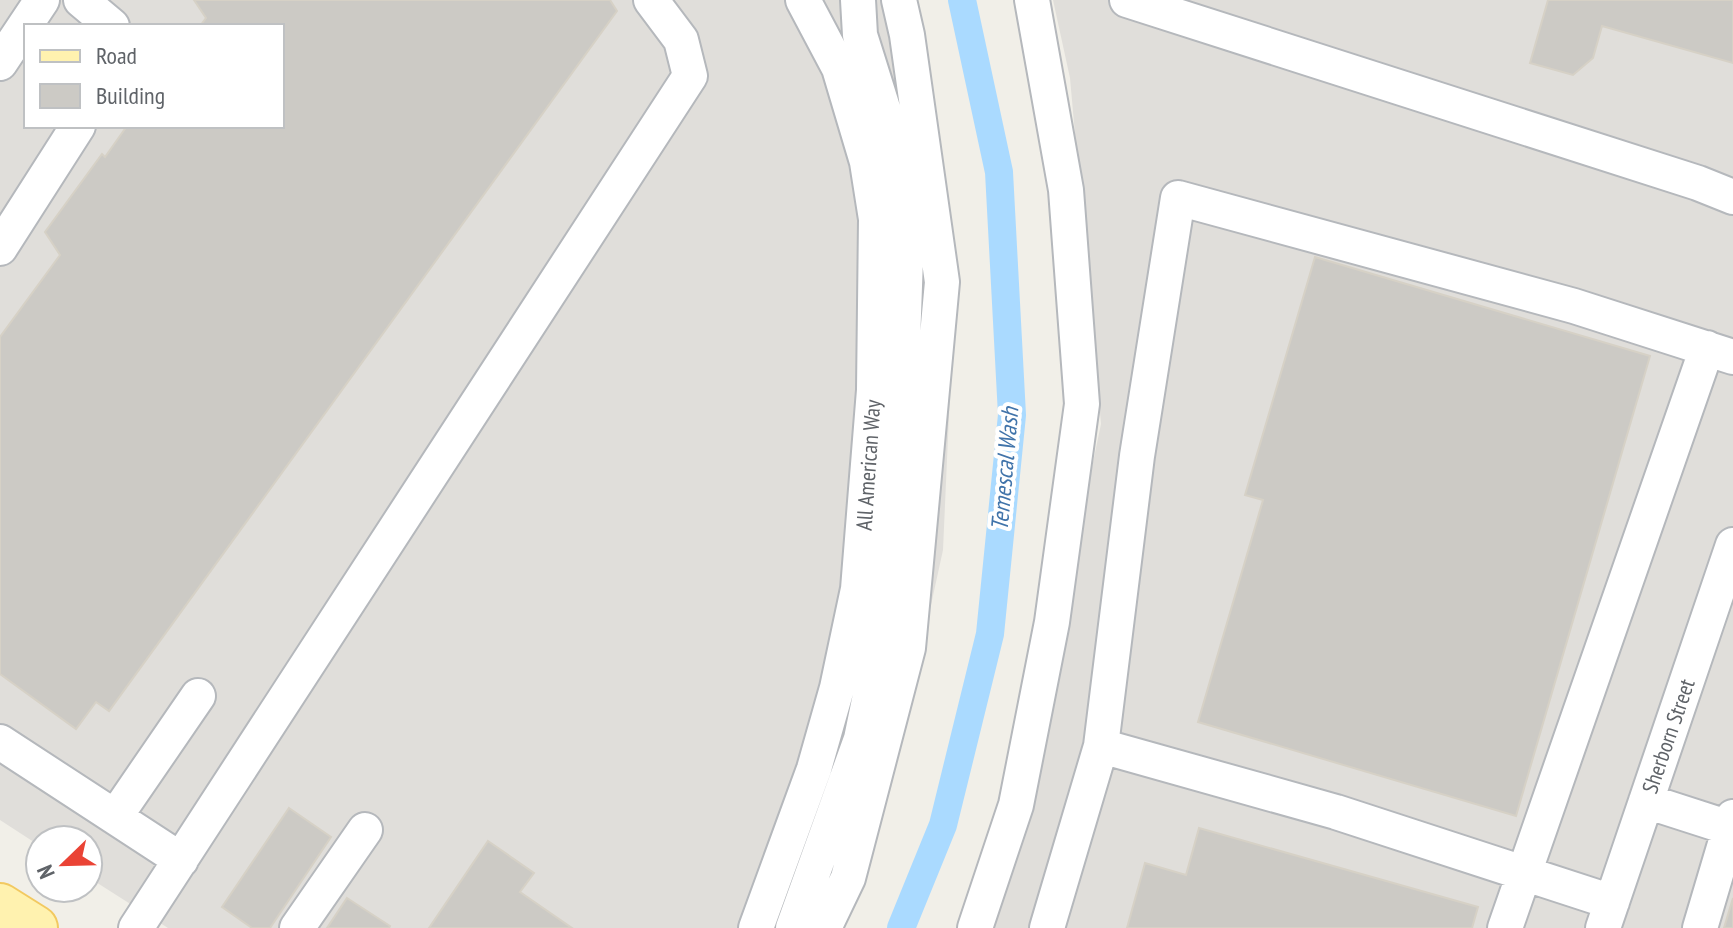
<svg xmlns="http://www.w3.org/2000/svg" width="1733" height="928" viewBox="0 0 1733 928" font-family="'PT Sans Narrow',sans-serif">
<rect width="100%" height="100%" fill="#f1efe8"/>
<path fill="#e0deda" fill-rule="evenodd" d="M0,0H880L955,280L943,550L891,788L844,928H168L88,877V840H40V846L0,820ZM26,26H282V126H26Z
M1053,0H1733V928H983L1006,878L1101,424L1070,78Z"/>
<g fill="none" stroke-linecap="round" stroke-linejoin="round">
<path stroke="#aadaff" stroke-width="28" d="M901,928L943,825L990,634L1012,415L999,172L962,0"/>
</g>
<path fill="#cccac5" stroke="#d6d1c6" stroke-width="2" d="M194,0H610L617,11L109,711L96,702L76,729L0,674V337L60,255L45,232L102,154L105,157L127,126H282V26H200L206,18Z
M1548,0H1733V63L1602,26L1593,58L1573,75L1530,63Z
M1315,257L1650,356L1516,816L1198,722L1263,500L1245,495Z
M289,808L331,837L270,928H252L222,907Z
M1199,828L1478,907L1472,928H1127L1145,863L1186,875Z
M488,841L534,873L520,892L572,928H429Z
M347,898L390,926L389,928H327Z
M1733,898V928H1724Z"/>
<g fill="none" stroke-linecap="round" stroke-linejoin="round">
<g stroke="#b5b8bc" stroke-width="38">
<path id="minor" d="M81,0L112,26
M1127,0L1698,183L1733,197
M0,63L42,0
M0,248L78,126
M0,742L181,860
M1101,746L1137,456L1178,198L1574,306L1733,357
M1646,801L1733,829
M115,817L198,696
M136,928L690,76L681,40L651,0
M297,928L365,830
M756,928L814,769L837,688L858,589L874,390L876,219L867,162L839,68L803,0
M793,928L861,739L886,618L897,509L906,258L902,209L887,121L860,35L858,0
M824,928L848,878L908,648L942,282L907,35L899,0
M975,928L1016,805L1052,622L1082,404L1066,190L1032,0
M1047,928L1101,746L1336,812L1612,902
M1505,928L1707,348
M1603,928L1733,545
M1700,928L1733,817"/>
</g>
<g stroke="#f2c960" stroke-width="48">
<path id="major" d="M0,906L35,928"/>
</g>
<use href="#minor" stroke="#fff" stroke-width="34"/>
<use href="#major" stroke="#fff2af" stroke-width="44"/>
</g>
<g text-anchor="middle" stroke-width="8" stroke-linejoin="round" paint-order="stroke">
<g font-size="22" fill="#5f6368" stroke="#fff">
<text transform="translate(868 465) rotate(-86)" y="8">All American Way</text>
<text transform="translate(1668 736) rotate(-71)" y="8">Sherborn Street</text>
</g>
<g font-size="24" font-style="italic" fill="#4174aa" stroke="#fff">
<text transform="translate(1005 469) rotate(-85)" y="8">Temescal Wash</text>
</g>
</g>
<rect x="24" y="24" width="260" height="104" fill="#ffffff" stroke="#bfc1c3" stroke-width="2"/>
<rect x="40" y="50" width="40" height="12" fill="#fff2af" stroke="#bfc1c3" stroke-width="2"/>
<text x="96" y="64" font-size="24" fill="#5f6368">Road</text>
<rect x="40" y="84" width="40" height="24" fill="#cccac5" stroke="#bfc1c3" stroke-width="2"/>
<text x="96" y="104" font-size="24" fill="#5f6368">Building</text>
<g transform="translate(64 864) rotate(247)"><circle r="38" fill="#ffffff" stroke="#bfc1c3" stroke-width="2"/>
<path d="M0-6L14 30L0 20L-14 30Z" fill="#ea4335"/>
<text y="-12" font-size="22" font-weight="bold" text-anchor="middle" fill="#5f6368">N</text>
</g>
</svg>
